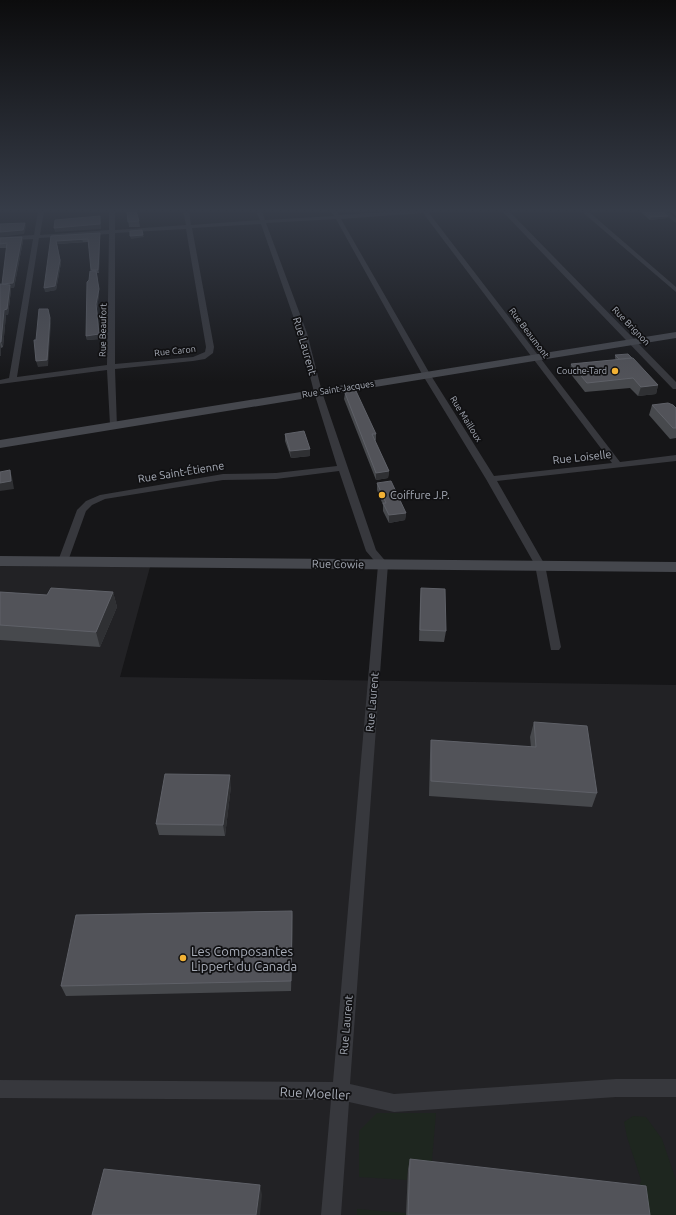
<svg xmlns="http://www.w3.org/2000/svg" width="676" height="1215" viewBox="0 0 676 1215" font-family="Ubuntu,sans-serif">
<rect width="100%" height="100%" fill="#161618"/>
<path fill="#222225" d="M0,566L150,567L120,677L676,685V1215H0Z"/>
<path fill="#1e261f" d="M377,1113H436L431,1172L408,1169L407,1180L359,1177V1131Z
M633,1116L646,1117L662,1139L676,1180V1215H640L637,1196L641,1180L627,1137L624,1122Z
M357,1209L406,1213V1215H357Z"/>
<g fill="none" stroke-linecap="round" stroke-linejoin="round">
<path fill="#37383d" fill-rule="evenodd" d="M38,211H44L40,235L109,230V211H115V230L186,225L183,211H189L191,225L260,220L256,211H262L265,220L334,216L331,211H337L339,215L400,211H435L429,213L620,462L676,455V461L497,481L545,565L561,647L559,650H551L535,565L486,479L422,374L336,219L266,223L307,333L322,392L376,550L388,564L350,1084L394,1094L616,1079H676V1097H616L394,1112L349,1102L341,1215H321L331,1100L0,1098V1080L333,1082L378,565L366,551L339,471L276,479L223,480L105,499L92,505L86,511L68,561L67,563H59L58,561L77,510L86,501L100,495L223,474L276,473L337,466L314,392L299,333L261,224L192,228L214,347L213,353L205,359L193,361L115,369L117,427H111L110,425L107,370L0,384V380L9,378L33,239L0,241V237L34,235ZM423,213L612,463L494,476L430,374L341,219ZM186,229L206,347L205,352L193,357L115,364V233ZM109,234L107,365L17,377L39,238Z
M502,211H509L676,382V389H673Z
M581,211H588L676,287V292Z
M660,211H667L676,218V223Z"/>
<path fill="#45474d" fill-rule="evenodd" d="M676,332V338L0,448V440Z
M0,556L676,562V572L0,566Z"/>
</g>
<path fill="#47494d" d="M127,211L139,221L140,227H129Z
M639,211H662L667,218L650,220Z
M670,211H676V216Z
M51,236H100L99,273H97L99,294L97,309L100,339L87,340L86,336L89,280L92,271L88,242L57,244L61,263L56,290L45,292Z
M22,237L23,241L14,288H11V290L8,315H6L3,347L1,348V356H0V284H2L7,248H0V238Z
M615,355L658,385L656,394L638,396L630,388L585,392L570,373L571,364L616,360L615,358Z
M345,393L376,434V440L375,441L389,471L388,478L376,480L344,399Z
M652,405L676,408V438L670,439L649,415Z
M285,434L310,456L291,458L285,441Z
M377,483L406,513L405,520L389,523L383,511V505L377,490Z
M421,588L446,631L444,642L419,641L420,600Z
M0,592L47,595L113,592L117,607L100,647L0,640Z
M534,722L597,793L592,807L429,796L430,755L431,740L531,747L530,737Z
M231,786L225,836L159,835L156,824Z
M292,911L293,921L291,991L66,996L61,986Z
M410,1159L650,1215H406L408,1169Z"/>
<path fill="#2f3033" d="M100,216L101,221V229L55,232L54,228Z
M668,216L667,218L650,220L651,217Z
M25,223L26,227L24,234L0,237V232Z
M100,233V236L99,273L98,270Z
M143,235L144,237L131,239L130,236Z
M22,237L23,241L14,288H11V290L8,315H6L3,347L1,342L3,289Z
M82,239L83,242L57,244L61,263L56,290L45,292L44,288L56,241Z
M97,276L99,294L97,309L100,339L87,340L86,336L96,304Z
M48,309L51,324L48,366L38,367L36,361Z
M0,343L1,348V356H0Z
M658,385L656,394L638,396L641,387Z
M310,449V456L291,458L290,451Z
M10,470L12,477L14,489L0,491V483Z
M389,471L388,478L376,480V473Z
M406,513L405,520L389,523V515Z
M113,592L117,607L100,647L96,632Z
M230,775L231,786L225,836L223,825Z
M292,911L293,921L291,991V981Z
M260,1185L262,1195L260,1215H256Z"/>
<path fill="#525359" stroke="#5f6168" d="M127,211H136L139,221L128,222Z
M643,211H662L668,216L651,217Z
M100,216V224L54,228L55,220Z
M25,223L23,230L0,232V224Z
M142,230L143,235L130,236V231Z
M100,233L98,270H91L88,239L56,241L60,260L55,286L44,288L51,236Z
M22,237L13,283L2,284L7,243L0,244V238Z
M90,271H96L99,289L96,304L99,334L86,336L87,282L89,280Z
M0,284L10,285L7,309L4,310L1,342H0Z
M39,309H48L50,318L47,360L36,361L34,340H36Z
M628,354L632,358L619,359L615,355Z
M633,358L658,385L641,387L633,378L587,383L571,364Z
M356,391L376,434H372L389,471L376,473L345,393Z
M668,403L673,405L676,408V428H673L652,405Z
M304,431L310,449L290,451L285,434Z
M10,470L11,481L0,483V472Z
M391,481L406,513L389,515L383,503H386L377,483Z
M51,588L113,592L96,632L0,625V592L47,595Z
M421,588L445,589L446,631L420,630Z
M534,722L587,726L597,793L431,781V740L536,747Z
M165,774L230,775L223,825L156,824Z
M292,911L291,981L61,986L76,915Z
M410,1159L646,1186L650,1215H408Z
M104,1169L260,1185L256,1215H92Z"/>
<linearGradient id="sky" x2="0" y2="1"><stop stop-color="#0c0c0d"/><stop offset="0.55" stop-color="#363c48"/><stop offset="1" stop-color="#363c48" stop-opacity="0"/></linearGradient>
<rect width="676" height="382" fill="url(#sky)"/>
<g fill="#f2b134" stroke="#111113" stroke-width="1.5">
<circle cx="615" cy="371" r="4"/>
<circle cx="382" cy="495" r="4"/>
<circle cx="183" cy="958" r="4"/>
</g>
<g text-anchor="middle" stroke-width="3.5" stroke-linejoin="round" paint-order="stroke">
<g font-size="9" fill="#a8adb8" stroke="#111113">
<text transform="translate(631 326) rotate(46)" y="3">Rue Brignon</text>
<text transform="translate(103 330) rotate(-89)" y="3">Rue Beaufort</text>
<text transform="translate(529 333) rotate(53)" y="3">Rue Beaumont</text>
<text transform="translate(175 351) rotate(-6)" y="3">Rue Caron</text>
<text transform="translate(338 389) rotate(-9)" y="3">Rue Saint-Jacques</text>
<text transform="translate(466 419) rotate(58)" y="3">Rue Mailloux</text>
</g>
<g font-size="9" fill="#a8adb8" stroke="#111113" text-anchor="end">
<text x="607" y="374">Couche-Tard</text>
</g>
<g font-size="11" fill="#a8adb8" stroke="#111113">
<text transform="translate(305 346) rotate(74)" y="4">Rue Laurent</text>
<text transform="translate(582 457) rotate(-6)" y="4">Rue Loiselle</text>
<text transform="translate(181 472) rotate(-9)" y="4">Rue Saint-Étienne</text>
<text transform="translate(338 564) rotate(1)" y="4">Rue Cowie</text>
<text transform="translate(372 702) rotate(-85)" y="4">Rue Laurent</text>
<text transform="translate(346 1025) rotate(-85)" y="4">Rue Laurent</text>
</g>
<g font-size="11" fill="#a8adb8" stroke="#111113" text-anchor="start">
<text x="390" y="499">Coiffure J.P.</text>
</g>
<g font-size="13" fill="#a8adb8" stroke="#111113" text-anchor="start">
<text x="191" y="956">Les Composantes<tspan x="191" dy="15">Lippert du Canada</tspan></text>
</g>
<g font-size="13" fill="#a8adb8" stroke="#111113">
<text transform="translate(315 1093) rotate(3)" y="5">Rue Moeller</text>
</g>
</g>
</svg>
